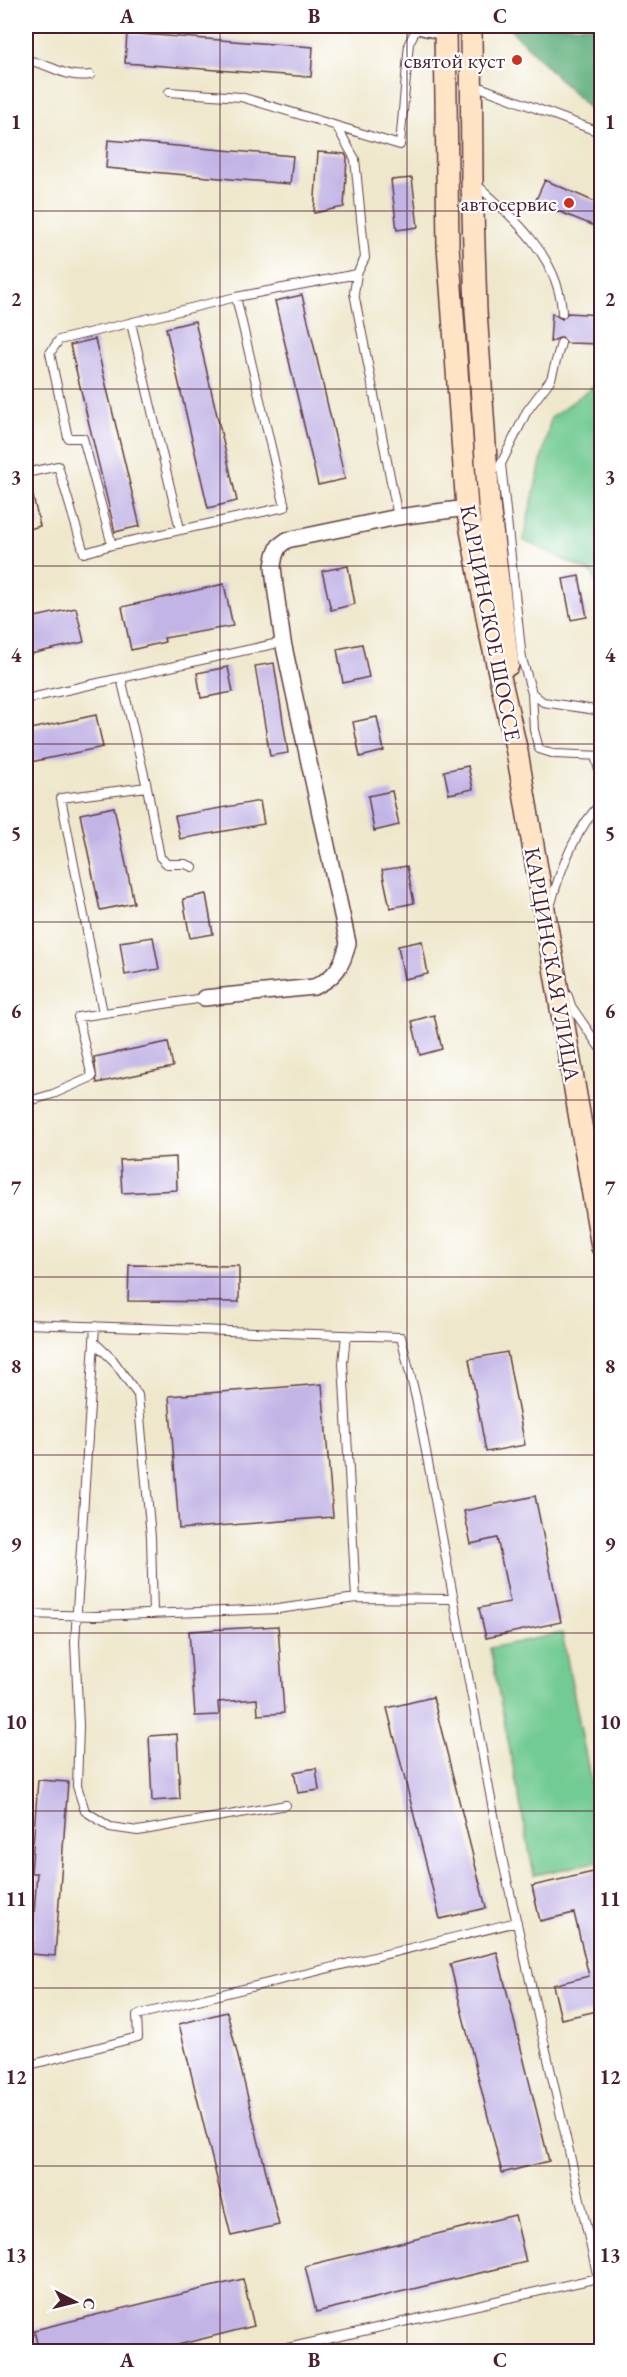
<svg xmlns="http://www.w3.org/2000/svg" width="627" height="2377" viewBox="0 0 627 2377" font-family="'EB Garamond',serif">
<rect width="100%" height="100%" fill="#fff"/>
<filter id="ink" filterUnits="userSpaceOnUse"><feTurbulence type="fractalNoise" baseFrequency=".0167" numOctaves="2"/><feDisplacementMap in="SourceGraphic" scale="12" xChannelSelector="R" yChannelSelector="G"/><feConvolveMatrix kernelMatrix="1 2 1 2 8 2 1 2 1" color-interpolation-filters="sRGB"/></filter>
<filter id="wash" filterUnits="userSpaceOnUse"><feTurbulence type="fractalNoise" baseFrequency=".008" numOctaves="4" result="noise"/><feDisplacementMap in="SourceGraphic" scale="24" xChannelSelector="R" yChannelSelector="G"/><feGaussianBlur stdDeviation="1.35" result="paint"/><feColorMatrix in="noise" values="0 0 0 0 0 0 0 0 0 0 0 0 0 0 0 0 0 1.4 0 .05"/><feComposite in="paint" operator="in"/></filter>
<g filter="url(#wash)">
<rect width="100%" height="100%" fill="#eee7cb"/>
<path fill="#72cb92" stroke="#5e755e" stroke-width="1.5" d="M601,381V596L592,573L523,540L551,418Z
M562,1633L601,1834V1861L534,1875L490,1648Z"/>
<path fill="#5daf7c" stroke="#546754" stroke-width="1.5" d="M507,26H601V121Z"/>
<g id="blocks">
<path fill="#c2b5e6" d="M127,33L313,47L311,77L125,63Z
M108,140L293,156L290,184L106,168Z
M318,152L345,154L347,158L344,207L314,213Z
M412,178L418,227L397,230L391,180Z
M545,180L602,205V229L535,202Z
M302,295L345,479L318,485L275,301Z
M552,313L562,319L568,313L602,315V344L567,343L562,337L550,342Z
M195,321L237,501L208,508L166,328Z
M95,339L140,526L115,532L70,345Z
M26,488H31L40,526L26,530Z
M348,566L355,604L331,610L322,571Z
M579,576L587,617L571,620L563,579Z
M224,584L233,626L164,638L165,642L131,650L122,607Z
M76,608L84,642L26,655V619Z
M362,644L369,677L343,683L337,649Z
M274,663L288,753L270,756L255,666Z
M228,667L233,692L201,698L197,673Z
M96,715L103,747L26,763V730Z
M377,717L384,751L360,757L353,722Z
M468,766L473,789L449,794L444,771Z
M392,791L399,825L374,831L368,796Z
M260,801L264,824L180,839L175,816Z
M114,807L134,903L100,910L80,814Z
M407,866L414,903L390,908L382,870Z
M206,894L213,934L190,938L183,899Z
M153,937L159,969L125,975L120,942Z
M422,941L428,974L404,979L398,946Z
M434,1015L442,1049L420,1055L412,1021Z
M168,1042L173,1067L97,1083L94,1057Z
M176,1157L177,1190L122,1193L120,1160Z
M129,1265L239,1266V1302L128,1301Z
M507,1352L525,1445L486,1452L469,1359Z
M322,1384L333,1517L179,1529L169,1396Z
M535,1496L561,1622L486,1638L479,1608L510,1602L497,1538L471,1544L464,1511Z
M278,1626L284,1713L258,1715L257,1699L218,1702L219,1715L195,1716L189,1631Z
M433,1697L486,1908L440,1919L387,1708Z
M177,1734L180,1799L152,1801L149,1736Z
M316,1768L319,1790L298,1793L294,1772Z
M38,1780L68,1782L55,1956L31,1954L37,1873H31Z
M602,1870V2010L561,2019L553,1985L589,1976L574,1913L540,1921L532,1886Z
M497,1952L549,2161L502,2173L450,1964Z
M227,2012L279,2225L231,2236L179,2024Z
M515,2215L526,2262L316,2312L305,2266Z
M243,2279L254,2326L150,2352H39L34,2330Z"/>
</g>
</g>
<g filter="url(#ink)">
<use href="#blocks" fill-opacity="0" stroke="#633d43" stroke-width="1.5"/>
<g fill="none" stroke-linecap="round" stroke-linejoin="round">
<g stroke="#633d43" stroke-width="10">
<path id="lane" d="M26,60C49,63 65,79 90,75
M474,85L602,133
M169,92L241,97L400,145L409,43L418,26
M477,185C515,219 560,259 562,313
M357,274L354,293L398,517
M236,297L285,507L112,545L83,438H68L50,353L59,340L236,297L357,274L365,258L355,159L337,127
M131,323L180,529
M501,464L522,659L532,693L543,702L602,711
M499,468L527,411L551,379L561,343
M26,473L58,466L84,553L112,545
M532,693L534,730L539,749L555,754L602,756
M26,699L283,642
M595,756L602,780
M147,787L160,857L167,864H185L193,867
M550,907C560,869 575,830 602,802
M568,996L571,1006L602,1051
M103,1013L61,798L147,787L121,678
M26,1102L53,1094L92,1077L78,1017L204,998
M26,1324L401,1337L416,1398L502,1858L598,2278
M95,1326L75,1642L79,1726L77,1786L85,1811L110,1827L138,1831L286,1805
M346,1335L343,1363L356,1598
M94,1342L113,1360L138,1395L151,1537L153,1614
M26,1614L96,1616L278,1609L356,1598L452,1599
M26,2066L138,2037L137,2015L517,1922
M270,2352L602,2277"/>
</g>
<g stroke="#633d43" stroke-width="18">
<path id="street" d="M417,26L445,32
M204,998L314,987C335,978 343,965 348,943L283,642L275,586L273,566L275,555L279,546L287,540L398,517L467,508"/>
</g>
<g stroke="#633d43" stroke-width="24">
<path id="secondary" d="M445,26L448,246L467,508L490,633L517,752L602,1247
M471,26L472,180L476,311L489,504L508,665"/>
</g>
<use href="#lane" stroke="#fff" stroke-width="8"/>
<use href="#street" stroke="#fff" stroke-width="15"/>
<use href="#secondary" stroke="#ffe4c6" stroke-width="21"/>
</g>
</g>
<path fill="none" stroke="#4a1f2b" stroke-width="1.5" stroke-opacity="0.55" d="M220,26V2352M407,26V2352M26,211H602M26,389H602M26,566H602M26,744H602M26,922H602M26,1100H602M26,1277H602M26,1455H602M26,1633H602M26,1811H602M26,1988H602M26,2166H602"/>
<g fill="#c8321e" stroke="#fff" stroke-width="2">
<circle cx="517" cy="60" r="6"/>
<circle cx="569" cy="203" r="6"/>
</g>
<g text-anchor="middle" stroke-width="4.5" stroke-linejoin="round" paint-order="stroke">
<g font-size="22" fill="#4a1f2b" stroke="#fff" text-anchor="end">
<text x="505" y="68">святой куст</text>
<text x="557" y="211">автосервис</text>
</g>
<g font-size="22" fill="#4a1f2b" stroke="#fff">
<text transform="translate(491 623) rotate(79)" y="8">КАРЦИНСКОЕ ШОССЕ</text>
<text transform="translate(553 964) rotate(80)" y="8">КАРЦИНСКАЯ УЛИЦА</text>
</g>
</g>
<rect width="627" height="2377" fill="none" stroke="#fff" stroke-width="66"/>
<g transform="translate(75 2302) rotate(97)" stroke="#ffffff" stroke-width="4.5" paint-order="stroke">
<path d="M0-4.5L10 22L0 15L-10 22Z" fill="#4a1f2b"/>
<text y="-9" font-size="16" font-weight="bold" text-anchor="middle" fill="#4a1f2b">С</text>
</g>
<rect x="33" y="33" width="561" height="2311" fill="none" stroke="#4a1f2b" stroke-width="2"/>
<g font-size="20" text-anchor="middle" font-weight="bold" fill="#4a1f2b">
<text x="127" y="23">A</text>
<text x="314" y="23">B</text>
<text x="500" y="23">C</text>
<text x="16" y="129">1</text>
<text x="610" y="129">1</text>
<text x="16" y="306">2</text>
<text x="610" y="306">2</text>
<text x="16" y="484">3</text>
<text x="610" y="484">3</text>
<text x="16" y="662">4</text>
<text x="610" y="662">4</text>
<text x="16" y="840">5</text>
<text x="610" y="840">5</text>
<text x="16" y="1018">6</text>
<text x="610" y="1018">6</text>
<text x="16" y="1195">7</text>
<text x="610" y="1195">7</text>
<text x="16" y="1373">8</text>
<text x="610" y="1373">8</text>
<text x="16" y="1551">9</text>
<text x="610" y="1551">9</text>
<text x="16" y="1729">10</text>
<text x="610" y="1729">10</text>
<text x="16" y="1906">11</text>
<text x="610" y="1906">11</text>
<text x="16" y="2084">12</text>
<text x="610" y="2084">12</text>
<text x="16" y="2262">13</text>
<text x="610" y="2262">13</text>
<text x="127" y="2367">A</text>
<text x="314" y="2367">B</text>
<text x="500" y="2367">C</text>
</g>
</svg>
